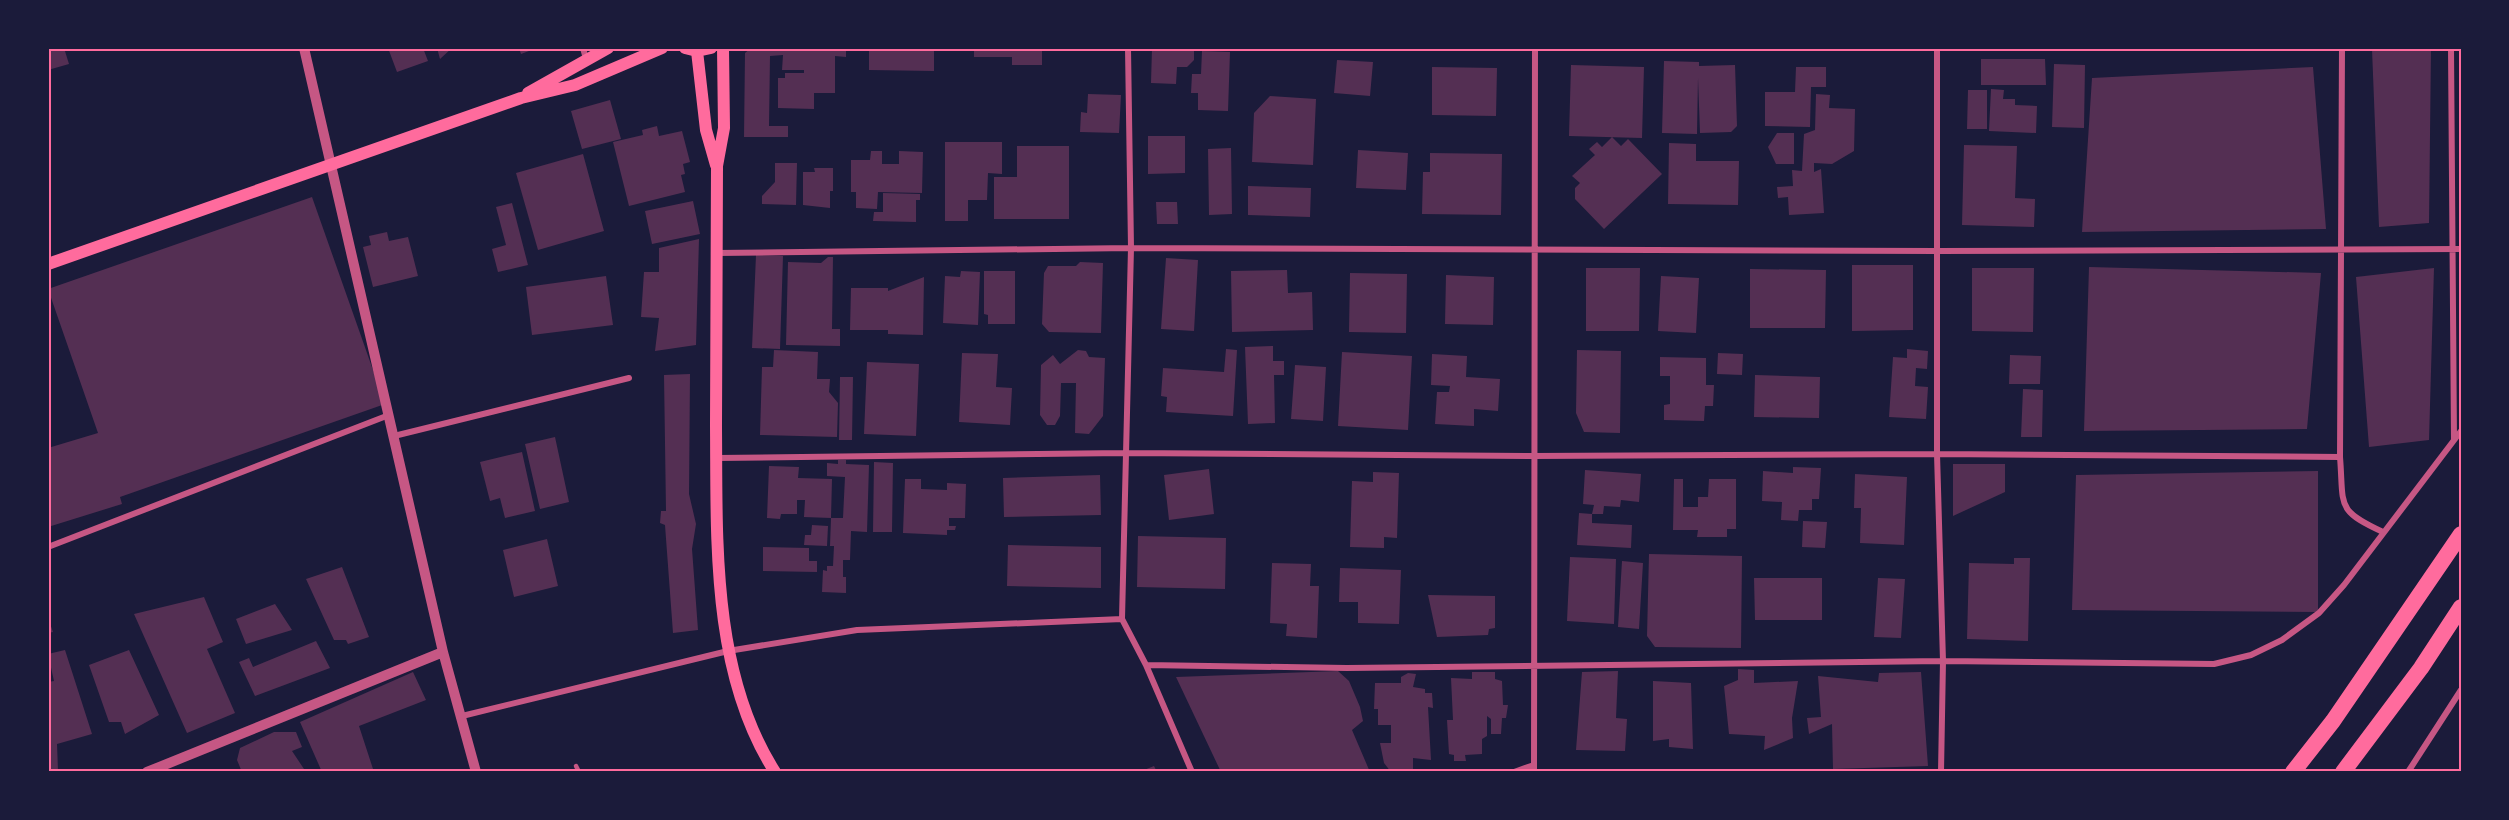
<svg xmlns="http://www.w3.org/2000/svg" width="2509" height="820" viewBox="0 0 2509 820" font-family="Inter,sans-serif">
<rect width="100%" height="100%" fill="#1b1b3a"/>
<path fill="#542f53" d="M48,48H64L69,64L48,70Z
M388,48H423L428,61L397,72Z
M437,48H452L440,59Z
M519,48H537L521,54Z
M751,48H846V57L835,56V93H814V109L778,108V78H785V73H804V70H782L783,55L770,56L769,126H788V137H744L745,53Z
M869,48H934V71L869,70Z
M974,48H1042V65H1012V57H974Z
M1152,48H1194V60L1187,67H1177L1176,84L1151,83Z
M2431,48L2429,223L2379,227L2372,49Z
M1202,51L1230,52L1228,111L1198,110V93H1191L1192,74H1201Z
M1981,59H2045L2046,85H1981Z
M1337,60L1373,62L1370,96L1334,93Z
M1664,61L1699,62V66L1735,65L1737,126L1731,132L1700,133L1698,78L1697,134L1662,133Z
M2054,64L2085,65L2084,128L2052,127Z
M1571,65L1644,67L1642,138L1569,136Z
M1432,67L1497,68L1496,116L1432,115Z
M1796,67H1826V87H1811L1810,127L1765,126V92H1795Z
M2313,67L2326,229L2082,232L2092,78Z
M1991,89L2004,90L2003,99H2015V105L2037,106L2036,133L1989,131Z
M1968,90H1987V129H1967Z
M1088,94L1121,95L1119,133L1080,132L1081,112L1087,113Z
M1816,94L1830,95L1829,108L1855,109L1854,151L1832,164L1814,163V172L1821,169L1824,213L1789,215L1788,197L1778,198L1777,187L1793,186L1792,170L1802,171L1804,134L1815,130Z
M1270,96L1316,99L1313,165L1252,162L1254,113Z
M610,100L621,139L582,149L571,111Z
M657,126L659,136L682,131L690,162L683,164L685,174L681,175L685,192L629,206L613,142L643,135L642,130Z
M1777,133H1794V164H1776L1768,147Z
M1148,136H1185V173L1148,174Z
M1612,137L1621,146L1628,139L1662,174L1604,229L1575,199V188L1580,183L1572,176L1595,155L1589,149L1597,142L1602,147Z
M945,142H1002V174L988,173L987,200H968V221H945Z
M1669,143L1696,144V161H1739L1738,205L1668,204Z
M1964,145L2017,146L2015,198L2035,199L2034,227L1962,225Z
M1017,146H1069V219H994V177H1017Z
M1231,148L1232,214L1209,215L1208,149Z
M1358,150L1408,153L1406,190L1356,188Z
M871,151H882V164H899V151L923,152L922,193L878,192L877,209L856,208V192H851V160H870Z
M1430,153L1502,154L1501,215L1422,214L1423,172H1430Z
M583,154L604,231L538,250L516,173Z
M775,163H797L796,205L762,204V196L775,182Z
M814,168H833V191H830V208L803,205V172H815Z
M1248,186L1311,188L1310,217L1248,215Z
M883,193L920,194V200H916V222L873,221L874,212H883Z
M312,197L385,404L120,497L122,504L48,527V448L98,433L48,289Z
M693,201L700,234L652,244L645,211Z
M1156,202H1177L1178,224H1157Z
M512,203L528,265L498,272L492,249L506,245L496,207Z
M387,232L389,241L408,237L418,276L373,287L363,247L371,245L369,236Z
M699,239L696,345L655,351L659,318L641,317L644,272H659V248Z
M756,255L783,256L780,349L752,348Z
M828,257H833L832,329H840V346L786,345L788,262L821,263Z
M1166,258L1198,260L1194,331L1161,329Z
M1080,262L1103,263L1101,333L1049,332L1042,324L1044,273L1048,266H1076Z
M1852,265H1913V330L1852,331Z
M2089,267L2321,273L2307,429L2084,431Z
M1586,268H1640L1639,331H1586Z
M1972,268H2034L2033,332L1972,331Z
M2434,268L2429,440L2369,447L2356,277Z
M1750,269L1826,270L1825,328H1750Z
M1287,270L1288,293L1312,292L1313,330L1232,332L1231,271Z
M961,271L980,272L978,325L943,323L945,276L960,277Z
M984,271H1015V324H988V315L984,314Z
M1350,273L1407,274L1406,333L1349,332Z
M1446,275L1494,277L1493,325L1445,324Z
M606,276L613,325L532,335L526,287Z
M1661,276L1699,278L1696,333L1658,331Z
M924,277L923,335L888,334V330H850L851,288H888V291Z
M1273,346V361H1284V375H1274L1275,423L1248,424L1245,347Z
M1226,349L1237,350L1233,416L1166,412L1167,397L1161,396L1163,368L1224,372Z
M1907,349L1928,351L1927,369L1916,368L1915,386L1928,387L1926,419L1889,417L1893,357L1907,358Z
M774,350L818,352L817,379H830L829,392L838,403L837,437L760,435L762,367H773Z
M1078,350L1086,351L1089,357L1105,358L1103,416L1089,434L1075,433L1076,383H1061L1060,416L1055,425H1047L1040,415L1041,365L1053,355L1060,364Z
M1577,350L1621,351L1620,433L1584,432L1576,413Z
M1342,352L1412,356L1408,430L1338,426Z
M962,353L998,354L996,387L1012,388L1010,425L959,422Z
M1718,353L1743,354L1742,375L1717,374Z
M1432,354L1467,356L1466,377L1500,379L1498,411L1474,409V426L1435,424L1437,392H1449L1450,386L1431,385Z
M2010,355L2041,356L2040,384H2009Z
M1660,357L1706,358V385H1714L1713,406H1705L1704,421L1664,420V405L1670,404V376H1660Z
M867,362L919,364L916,436L864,434Z
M1295,365L1326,367L1323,421L1291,419Z
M690,374L689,494L696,524L692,549L698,630L673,633L665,525L660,523L661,511H666L664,375Z
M1755,375L1820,377L1819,418L1754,417Z
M840,377H853L852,440H839Z
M2023,389L2043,390L2042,437H2021Z
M555,437L569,502L540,509L525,444Z
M522,452L535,511L505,518L500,498L490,501L480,462Z
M838,460H846V464L869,465L867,532L851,531L850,560H843V577H846V593L822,592L823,570L827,571V566H833L834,546H830L831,518H843L845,477L827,476V463L838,464Z
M874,462L893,463L892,532H873Z
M1953,464H2005V492L1953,516Z
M769,466L799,467L798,478L832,479L831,518L804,517L805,500H797V514H781L780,519L767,518Z
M1793,467L1821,468L1819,499H1812V510H1799L1798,521L1781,520L1782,502L1762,501L1763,471L1793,473Z
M1209,469L1214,514L1169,520L1164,475Z
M1585,470L1641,474L1639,502L1621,500L1620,507L1604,506L1603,514H1592L1594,505L1583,504Z
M2318,471V612L2072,610L2076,475Z
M1373,472L1399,473L1397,538L1384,537V548L1350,547L1352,481L1373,482Z
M1855,474L1907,477L1904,545L1860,543L1861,508H1854Z
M1100,475L1101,515L1004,517L1003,478Z
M905,479H921V489L947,490V483L966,484L965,518H949V526H956L955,530H947V535L903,533Z
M1674,479H1683V507H1698V497H1708L1709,479H1736V529H1727V537H1697L1698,530H1673Z
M1579,513L1592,514V523L1632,525L1631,548L1577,545Z
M1803,521L1827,522L1825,548L1802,547Z
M812,525L828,526L827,546L804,545L805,535H811Z
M1138,536L1226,538L1225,589L1137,587Z
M547,539L558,586L514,597L503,550Z
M1008,545L1101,547V588L1007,586Z
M763,547L809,548V561H817V572L763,571Z
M1649,554L1742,556L1741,648L1655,647L1647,636Z
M1570,557L1616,559L1614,624L1567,621Z
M2014,558H2030L2028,641L1967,639L1969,563L2014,564Z
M1622,561L1643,563L1639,629L1618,627Z
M1272,563L1311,564L1310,586H1319L1317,638L1286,636L1287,624L1270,623Z
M342,567L369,637L348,644L346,640H334L306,579Z
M1340,568L1401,570L1399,624L1358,623V602H1339Z
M1754,578H1822V620H1755Z
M1878,578L1905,579L1901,638L1874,637Z
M1428,595L1495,596V628L1489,629L1488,635L1437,637Z
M204,597L223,642L207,649L235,713L187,733L134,614Z
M275,604L292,630L246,644L236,619Z
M48,618L53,632L48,633Z
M316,641L330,668L255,696L239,662L249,658L253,667Z
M65,650L92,734L57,744L58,770L48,772V682L54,681L48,654Z
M129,650L159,715L125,734L121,722H109L89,665Z
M1738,669L1754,670V683L1798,681L1792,718L1793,738L1764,750L1765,736L1729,734L1724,686L1738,680Z
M1338,671L1349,681L1360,707L1363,721L1352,730L1370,772H1359L1357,769L1352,772H1221L1176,677Z
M1618,671L1616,718L1627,719L1625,751L1576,750L1582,672Z
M413,672L426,700L359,726L374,772H322L300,722Z
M1472,672H1495V679L1502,681L1503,705H1508L1506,718H1502L1501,734H1491V719L1487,716V736L1482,739V754L1465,755L1466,761H1454V755L1449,754L1447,720H1453L1451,678L1472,679Z
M1921,672L1928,766L1833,769L1832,724L1809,734L1807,718L1821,717L1818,676L1878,682L1879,673Z
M1408,673L1416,674L1413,687L1425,689V693H1432L1433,708L1428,707L1431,760L1413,758V772H1391L1384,763L1380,743H1391V725H1378V709H1374L1375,683H1401V677Z
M1653,681L1691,683L1693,749L1669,747V739L1653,741Z
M274,732H296L302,747L292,751L306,772H242L237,760L240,748Z
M1154,766L1157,772H1139Z"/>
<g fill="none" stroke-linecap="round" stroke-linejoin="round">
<path stroke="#c65784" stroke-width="4.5" d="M576,766L579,772"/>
<path stroke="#c65784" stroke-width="6" d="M583,48L586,59
M1128,48L1131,248L1122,619L1146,665L1192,772
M1937,48V454L1943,661L1941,772
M2342,48L2340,457C2344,506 2335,510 2383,532
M2451,48L2454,440
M716,253L1131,248L1937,251L2461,249
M394,436L629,378
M717,458L1125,453L1532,456L1937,454L2340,457
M48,547L389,415
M1146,665L1347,668L1943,661L2214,664L2251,655L2282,640L2319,613L2344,585L2461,431
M462,716L728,651L857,630L1122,619
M1514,772L1534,765
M1534,772L1535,48
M2408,772L2461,690"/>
<path stroke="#c65784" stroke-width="10" d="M304,48L443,652L476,772
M147,772L443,652"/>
<path stroke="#ff6b9d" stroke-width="12" d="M685,48L697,51L711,48
M723,48L724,128L717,166C716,252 716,339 716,426C717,540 711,672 775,772
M697,51L706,130L716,165
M528,93L608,48
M48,264L521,98L575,85L662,48"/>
<path stroke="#ff6b9d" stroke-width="16" d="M2293,772L2333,721L2461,534
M2343,772L2421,668L2461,607"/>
</g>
<rect width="2509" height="820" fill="none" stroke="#1b1b3a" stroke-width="99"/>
<rect x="50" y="50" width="2410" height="720" fill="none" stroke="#ff6b9d" stroke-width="2"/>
</svg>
